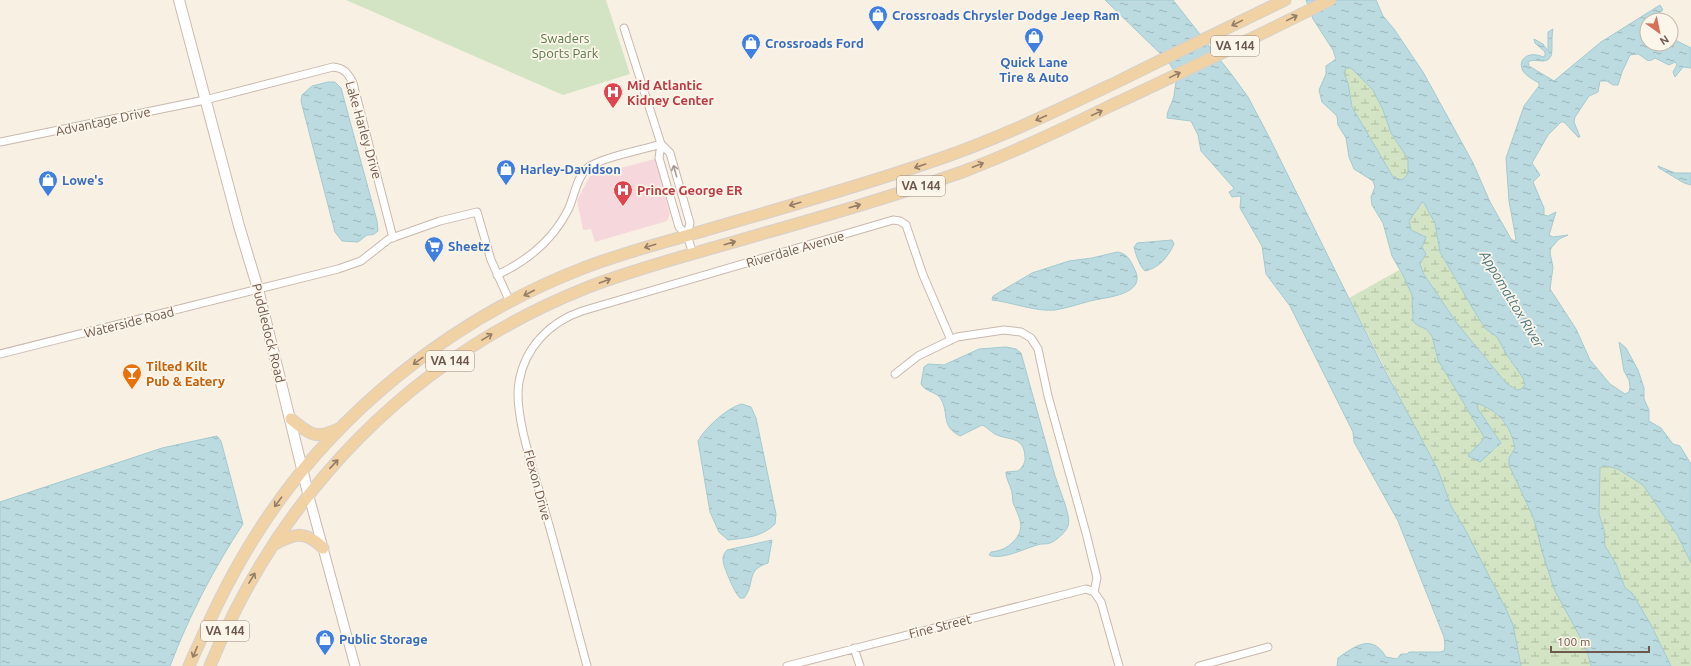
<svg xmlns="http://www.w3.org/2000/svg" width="1691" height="666" viewBox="0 0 1691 666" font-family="Ubuntu,sans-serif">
<defs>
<pattern id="wetland-marsh" width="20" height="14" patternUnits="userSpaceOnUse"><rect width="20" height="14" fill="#d2e4c4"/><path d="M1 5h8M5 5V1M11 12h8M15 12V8" fill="none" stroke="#afbca1"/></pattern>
<pattern id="water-ripples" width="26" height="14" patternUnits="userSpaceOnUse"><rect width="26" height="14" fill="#bbdbe0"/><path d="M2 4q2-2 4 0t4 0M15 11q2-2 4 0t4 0" fill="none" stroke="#9cb4b8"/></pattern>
</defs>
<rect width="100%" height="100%" fill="#f9f0e4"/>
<path fill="#f6d8dc" d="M655,159L670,214L667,221L595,242L591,229L583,230L577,200L590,176Z"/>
<path fill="url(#wetland-marsh)" d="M1346,68H1351L1373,90L1383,110L1391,133L1408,159V174L1402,180L1393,177L1352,107L1348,83L1344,73Z
M1422,202L1424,203L1435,223L1440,252L1479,319L1486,329L1497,337L1507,355L1523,378L1525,385L1521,389L1517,390L1506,383L1456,322L1423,273L1420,264L1426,254L1422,247L1424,235L1416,233L1411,230L1409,220Z
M1399,270L1404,277L1412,295V317L1417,325L1426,329L1432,336L1438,360L1484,437L1481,444L1471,452L1485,456L1496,449L1501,443L1478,409L1477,403C1498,412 1510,424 1515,448L1509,458V465L1529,506L1586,648L1591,666H1521L1507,611L1465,529L1451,506L1422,441L1349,298Z
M1602,465L1618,469L1643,485L1678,536L1691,563V666H1671L1651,625L1625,588L1616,564L1605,546L1604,530L1599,514L1600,468Z"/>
<path fill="#d2e4c4" d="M346,0H606L630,74L563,95Z"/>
<path fill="url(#water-ripples)" stroke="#a3cad0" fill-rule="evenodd" d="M1105,0H1173L1232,75L1248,97L1267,133L1381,363L1438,470L1451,506L1465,529L1507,611L1513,625L1521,666H1337L1338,658C1355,646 1372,633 1386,657L1397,659L1401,654H1407L1409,652H1440L1444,651L1445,646L1444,637L1398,521L1354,442L1353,432L1290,306L1266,274L1262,246L1240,208L1241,196L1232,197L1229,192L1234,189L1233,187L1201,151L1198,135L1191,121L1167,118C1167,110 1172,104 1174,96C1175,89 1175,84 1178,77L1168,61Z
M1306,0H1376L1383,16L1394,29L1423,72L1473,163L1490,202L1511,239L1514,241L1516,239L1509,201L1506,158L1524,106L1539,86V83C1534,80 1526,76 1523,71C1516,57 1532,51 1543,57L1545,56V52L1535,43L1534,39L1543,44L1548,51V32L1553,29C1551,38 1553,51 1551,56C1546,66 1535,57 1528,62L1529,66L1554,81L1601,42L1660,5L1663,10L1651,20H1647V23L1641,27V30L1647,33V44H1671V38L1691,48V68L1683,67L1675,77L1673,72L1677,65L1675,62L1669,65L1655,58C1647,64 1646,58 1638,54L1630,55L1622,72L1618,85H1613L1607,81H1600L1598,92L1589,96L1575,117L1574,122L1580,137H1578L1564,122H1561L1548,135L1532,163L1540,175L1533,182L1544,208V215L1548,216L1556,212L1549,235L1553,237L1568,235L1559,239L1551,248L1550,253L1553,267L1550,289L1576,329L1590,360L1610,384L1625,394L1629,392L1630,387L1629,380L1624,371L1619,342L1626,348L1638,370L1644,388V399L1649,410V421L1661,428L1673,444L1680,446L1691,464V563L1678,536L1643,485L1618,469L1603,465L1600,468L1599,514L1604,530L1605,546L1616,564L1625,588L1632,593L1651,625L1671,666H1591L1586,648L1554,589L1542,551L1534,519L1509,465V458L1515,448C1510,424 1499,412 1477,403L1478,409L1501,443L1480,462L1468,456C1473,448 1481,445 1484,437L1438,360L1432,336L1426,329L1417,325L1413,321L1412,295L1404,277L1392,256L1383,223L1372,205L1371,197L1375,187L1373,181L1354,169L1349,157L1346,138L1338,125L1337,116L1322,102L1319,90L1326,74V66L1336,59L1333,50L1313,19ZM1346,68H1351L1373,90L1383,110L1391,133L1408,159V174L1402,180L1393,177L1352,107L1348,83L1344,73ZM1422,202L1424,203L1435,223L1440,252L1479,319L1486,329L1497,337L1507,355L1523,378L1525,385L1521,389L1517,390L1506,383L1456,322L1423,273L1420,264L1426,254L1422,247L1426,237L1411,230L1409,221Z
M328,82H335L341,88L377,221L378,231C374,235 372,235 367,235L358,242L342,241L335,232L301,101L302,95L312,86Z
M1658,166L1675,173H1691V185L1684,183L1659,168Z
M1172,240L1174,244C1168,257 1159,268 1145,271C1139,265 1136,255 1134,247L1137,243Z
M1117,252C1127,253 1130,260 1134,268C1149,295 1106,297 1090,301C1079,304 1067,308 1055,310C1036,312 1011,302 992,300L993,296L1032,273L1069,261L1092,258Z
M1006,347L1016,349L1021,353L1055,476L1065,504C1067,511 1070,520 1068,526C1066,532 1056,541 1050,543C1047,544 1044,544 1041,544C1027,547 1002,561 989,555L991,552C1000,551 1007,548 1013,542C1026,529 1020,519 1014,505C1012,501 1013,497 1012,493C1011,486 1006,480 1006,472L1018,471C1022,468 1026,462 1025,457C1024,435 1008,441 995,434C990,431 987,427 982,425L960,436C941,426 949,416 942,401C938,391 926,393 921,384L924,367L928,364L944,365L979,349Z
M742,404L751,407L756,418L776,514L775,524C762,537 746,538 728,540L719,532L710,512L698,441C705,428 728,407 742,404Z
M217,436L221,441L243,524C214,568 189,616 170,666H0V502L162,448Z
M772,540L768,563C745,570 756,583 744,598H740C735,594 722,564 723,559C723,555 725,552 727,550Z"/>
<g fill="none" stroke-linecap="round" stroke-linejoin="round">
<g stroke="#c8b8ac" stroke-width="9">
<path id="minor" d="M624,28L661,144L670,153L690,223L687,235
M0,142L205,100L333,67C344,68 348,73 353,83L393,238
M661,144L659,158L679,227L687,235L693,254
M497,275C527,261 554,239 569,208C574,196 577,178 586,169C598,158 643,150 661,144
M0,354L338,269L361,261L389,239L440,221L477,212L491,260L510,302
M895,374L918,356L957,337L1004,330L1021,332L1031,338L1038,349L1048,396L1086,533L1097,578L1094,592
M854,648L860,666
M587,666C573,614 560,563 545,511C536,477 513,415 519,382C525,347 550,322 582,311L893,220L900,221L906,225L923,275L951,340
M787,666L1086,589L1094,592L1101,602L1119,666
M1199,666L1268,647"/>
</g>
<g stroke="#c8b8ac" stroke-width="11">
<path id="tertiary" d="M308,493L355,666"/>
</g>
<g stroke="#cdbaad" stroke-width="12">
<path id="secondary" d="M179,0L239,226L258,289L308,493"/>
</g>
<g stroke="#d6d0cd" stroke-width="13">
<path id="primary" d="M291,419C310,434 315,440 338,429
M273,545C295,533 305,530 323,548
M189,666C209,621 229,577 256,535C331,415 450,320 581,269C621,253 662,243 703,231C782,208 861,186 939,159C1000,138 1058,110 1117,82C1173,54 1229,27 1285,0
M210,666C281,492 411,358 586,288C624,273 663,262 702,251C789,226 877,202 962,172C1013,153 1061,130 1110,106C1184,72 1257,36 1330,0"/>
</g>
<use href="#minor" stroke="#fff" stroke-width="7"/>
<use href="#tertiary" stroke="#fff" stroke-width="9"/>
<use href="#secondary" stroke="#fff" stroke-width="10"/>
<use href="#primary" stroke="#f0d2a4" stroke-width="11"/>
</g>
<defs><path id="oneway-shaft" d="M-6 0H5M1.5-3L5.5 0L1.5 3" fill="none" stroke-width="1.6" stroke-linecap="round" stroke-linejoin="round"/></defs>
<g stroke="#957d67">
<use href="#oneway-shaft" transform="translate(1292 18) rotate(-26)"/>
<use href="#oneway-shaft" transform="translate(1237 23) rotate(154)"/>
<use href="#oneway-shaft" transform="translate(1175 75) rotate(-26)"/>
<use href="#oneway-shaft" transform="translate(1097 113) rotate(-25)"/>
<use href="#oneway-shaft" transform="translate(1041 118) rotate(155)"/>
<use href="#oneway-shaft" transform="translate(978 165) rotate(-21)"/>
<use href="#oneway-shaft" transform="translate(920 166) rotate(161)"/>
<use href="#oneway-shaft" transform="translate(795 204) rotate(164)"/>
<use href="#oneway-shaft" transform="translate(855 206) rotate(-16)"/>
<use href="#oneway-shaft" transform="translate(730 243) rotate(-16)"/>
<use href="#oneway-shaft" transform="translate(650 246) rotate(163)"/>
<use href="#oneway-shaft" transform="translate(605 281) rotate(-20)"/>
<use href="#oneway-shaft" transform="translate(529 293) rotate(153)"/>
<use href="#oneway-shaft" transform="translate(487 337) rotate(-31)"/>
<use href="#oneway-shaft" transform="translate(418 361) rotate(144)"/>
<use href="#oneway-shaft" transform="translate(334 464) rotate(-47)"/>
<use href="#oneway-shaft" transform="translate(278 502) rotate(127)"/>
<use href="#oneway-shaft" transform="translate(252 578) rotate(-59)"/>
<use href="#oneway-shaft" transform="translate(195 652) rotate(113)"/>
</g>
<use stroke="#a89b94" href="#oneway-shaft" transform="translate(675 171) rotate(-106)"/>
<defs>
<g id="shop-pin" transform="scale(1)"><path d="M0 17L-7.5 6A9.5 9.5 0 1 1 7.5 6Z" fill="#3f7fe0" stroke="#fcf5e9"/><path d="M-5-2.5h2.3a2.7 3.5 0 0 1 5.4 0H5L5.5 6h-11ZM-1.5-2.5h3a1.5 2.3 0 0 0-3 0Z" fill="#fff"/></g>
<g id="hospital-pin" transform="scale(1)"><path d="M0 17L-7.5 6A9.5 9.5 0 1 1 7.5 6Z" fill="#e0444e" stroke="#fcf5e9"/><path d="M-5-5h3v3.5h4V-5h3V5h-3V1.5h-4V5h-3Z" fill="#fff"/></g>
<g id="supermarket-pin" transform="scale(1)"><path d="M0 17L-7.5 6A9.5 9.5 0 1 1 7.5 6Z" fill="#3f7fe0" stroke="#fcf5e9"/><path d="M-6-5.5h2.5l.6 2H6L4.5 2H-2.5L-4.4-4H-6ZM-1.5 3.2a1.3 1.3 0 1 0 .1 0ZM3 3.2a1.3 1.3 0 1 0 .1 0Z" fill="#fff"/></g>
<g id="bar-pin" transform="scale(1)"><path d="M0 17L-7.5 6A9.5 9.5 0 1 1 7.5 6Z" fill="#e8710a" stroke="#fcf5e9"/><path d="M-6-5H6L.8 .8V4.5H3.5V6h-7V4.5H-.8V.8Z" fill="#fff"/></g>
</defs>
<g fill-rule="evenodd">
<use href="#shop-pin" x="878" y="15"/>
<use href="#shop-pin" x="1034" y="37"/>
<use href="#shop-pin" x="751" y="43"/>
<use href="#hospital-pin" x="613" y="92"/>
<use href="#shop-pin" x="506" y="169"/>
<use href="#shop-pin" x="48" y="180"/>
<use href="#hospital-pin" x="623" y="190"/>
<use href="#supermarket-pin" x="434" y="246"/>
<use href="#bar-pin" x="132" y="373"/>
<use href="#shop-pin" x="325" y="639"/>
</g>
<g text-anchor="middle" stroke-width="3.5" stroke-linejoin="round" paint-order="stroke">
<g fill="#fcf5e9" stroke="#99877c" stroke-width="1">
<rect x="1211" y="36" width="48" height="20" rx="3"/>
<rect x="897" y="176" width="48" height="20" rx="3"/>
<rect x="426" y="351" width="48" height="20" rx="3"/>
<rect x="201" y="621" width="48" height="20" rx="3"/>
</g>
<g font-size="12" font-weight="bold" fill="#6e584d">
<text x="1235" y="50">VA 144</text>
<text x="921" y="190">VA 144</text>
<text x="450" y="365">VA 144</text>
<text x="225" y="635">VA 144</text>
</g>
<g font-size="13" font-weight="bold" fill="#366cbe" stroke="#fcf5e9" text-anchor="start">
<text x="892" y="20">Crossroads Chrysler Dodge Jeep Ram</text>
<text x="765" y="48">Crossroads Ford</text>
<text x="1034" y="67" text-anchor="middle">Quick Lane<tspan x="1034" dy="15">Tire &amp; Auto</tspan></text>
<text x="520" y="174">Harley-Davidson</text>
<text x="62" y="185">Lowe's</text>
<text x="448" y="251">Sheetz</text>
<text x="339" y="644">Public Storage</text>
</g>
<g font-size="13" fill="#58784a" stroke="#fcf5e9">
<text x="565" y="43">Swaders<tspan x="565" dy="15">Sports Park</tspan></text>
</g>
<g font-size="13" font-weight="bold" fill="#be3a42" stroke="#fcf5e9" text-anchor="start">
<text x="627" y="90">Mid Atlantic<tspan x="627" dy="15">Kidney Center</tspan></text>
<text x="637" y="195">Prince George ER</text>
</g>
<g font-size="13" fill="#6e584d" stroke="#fcf5e9">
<text transform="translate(103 121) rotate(-12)" y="5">Advantage Drive</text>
<text transform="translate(364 130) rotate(74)" y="5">Lake Harley Drive</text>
<text transform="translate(795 249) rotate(-16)" y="5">Riverdale Avenue</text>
<text transform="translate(129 322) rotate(-14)" y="5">Waterside Road</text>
<text transform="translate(269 333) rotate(76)" y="5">Puddledock Road</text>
<text transform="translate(538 485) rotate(75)" y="5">Flexon Drive</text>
<text transform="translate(940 626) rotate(-14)" y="5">Fine Street</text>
</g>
<g font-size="13" font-weight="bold" fill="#c56008" stroke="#fcf5e9" text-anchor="start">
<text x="146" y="371">Tilted Kilt<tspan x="146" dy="15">Pub &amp; Eatery</tspan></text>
</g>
<g font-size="14" font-style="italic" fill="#4a777f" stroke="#fcf5e9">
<text transform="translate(1512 299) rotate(59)" y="5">Appomattox River</text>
</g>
</g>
<g transform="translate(1659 32) rotate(147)"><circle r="19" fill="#fcf5e9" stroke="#c3b6ab"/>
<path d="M0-3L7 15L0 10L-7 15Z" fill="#d47157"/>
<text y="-6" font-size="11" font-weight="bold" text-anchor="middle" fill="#6e584d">N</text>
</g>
<path d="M1551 646v6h98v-6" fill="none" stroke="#6e584d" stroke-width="2"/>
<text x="1557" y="646" font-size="12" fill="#6e584d" stroke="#fcf5e9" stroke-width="3" paint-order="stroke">100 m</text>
</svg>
